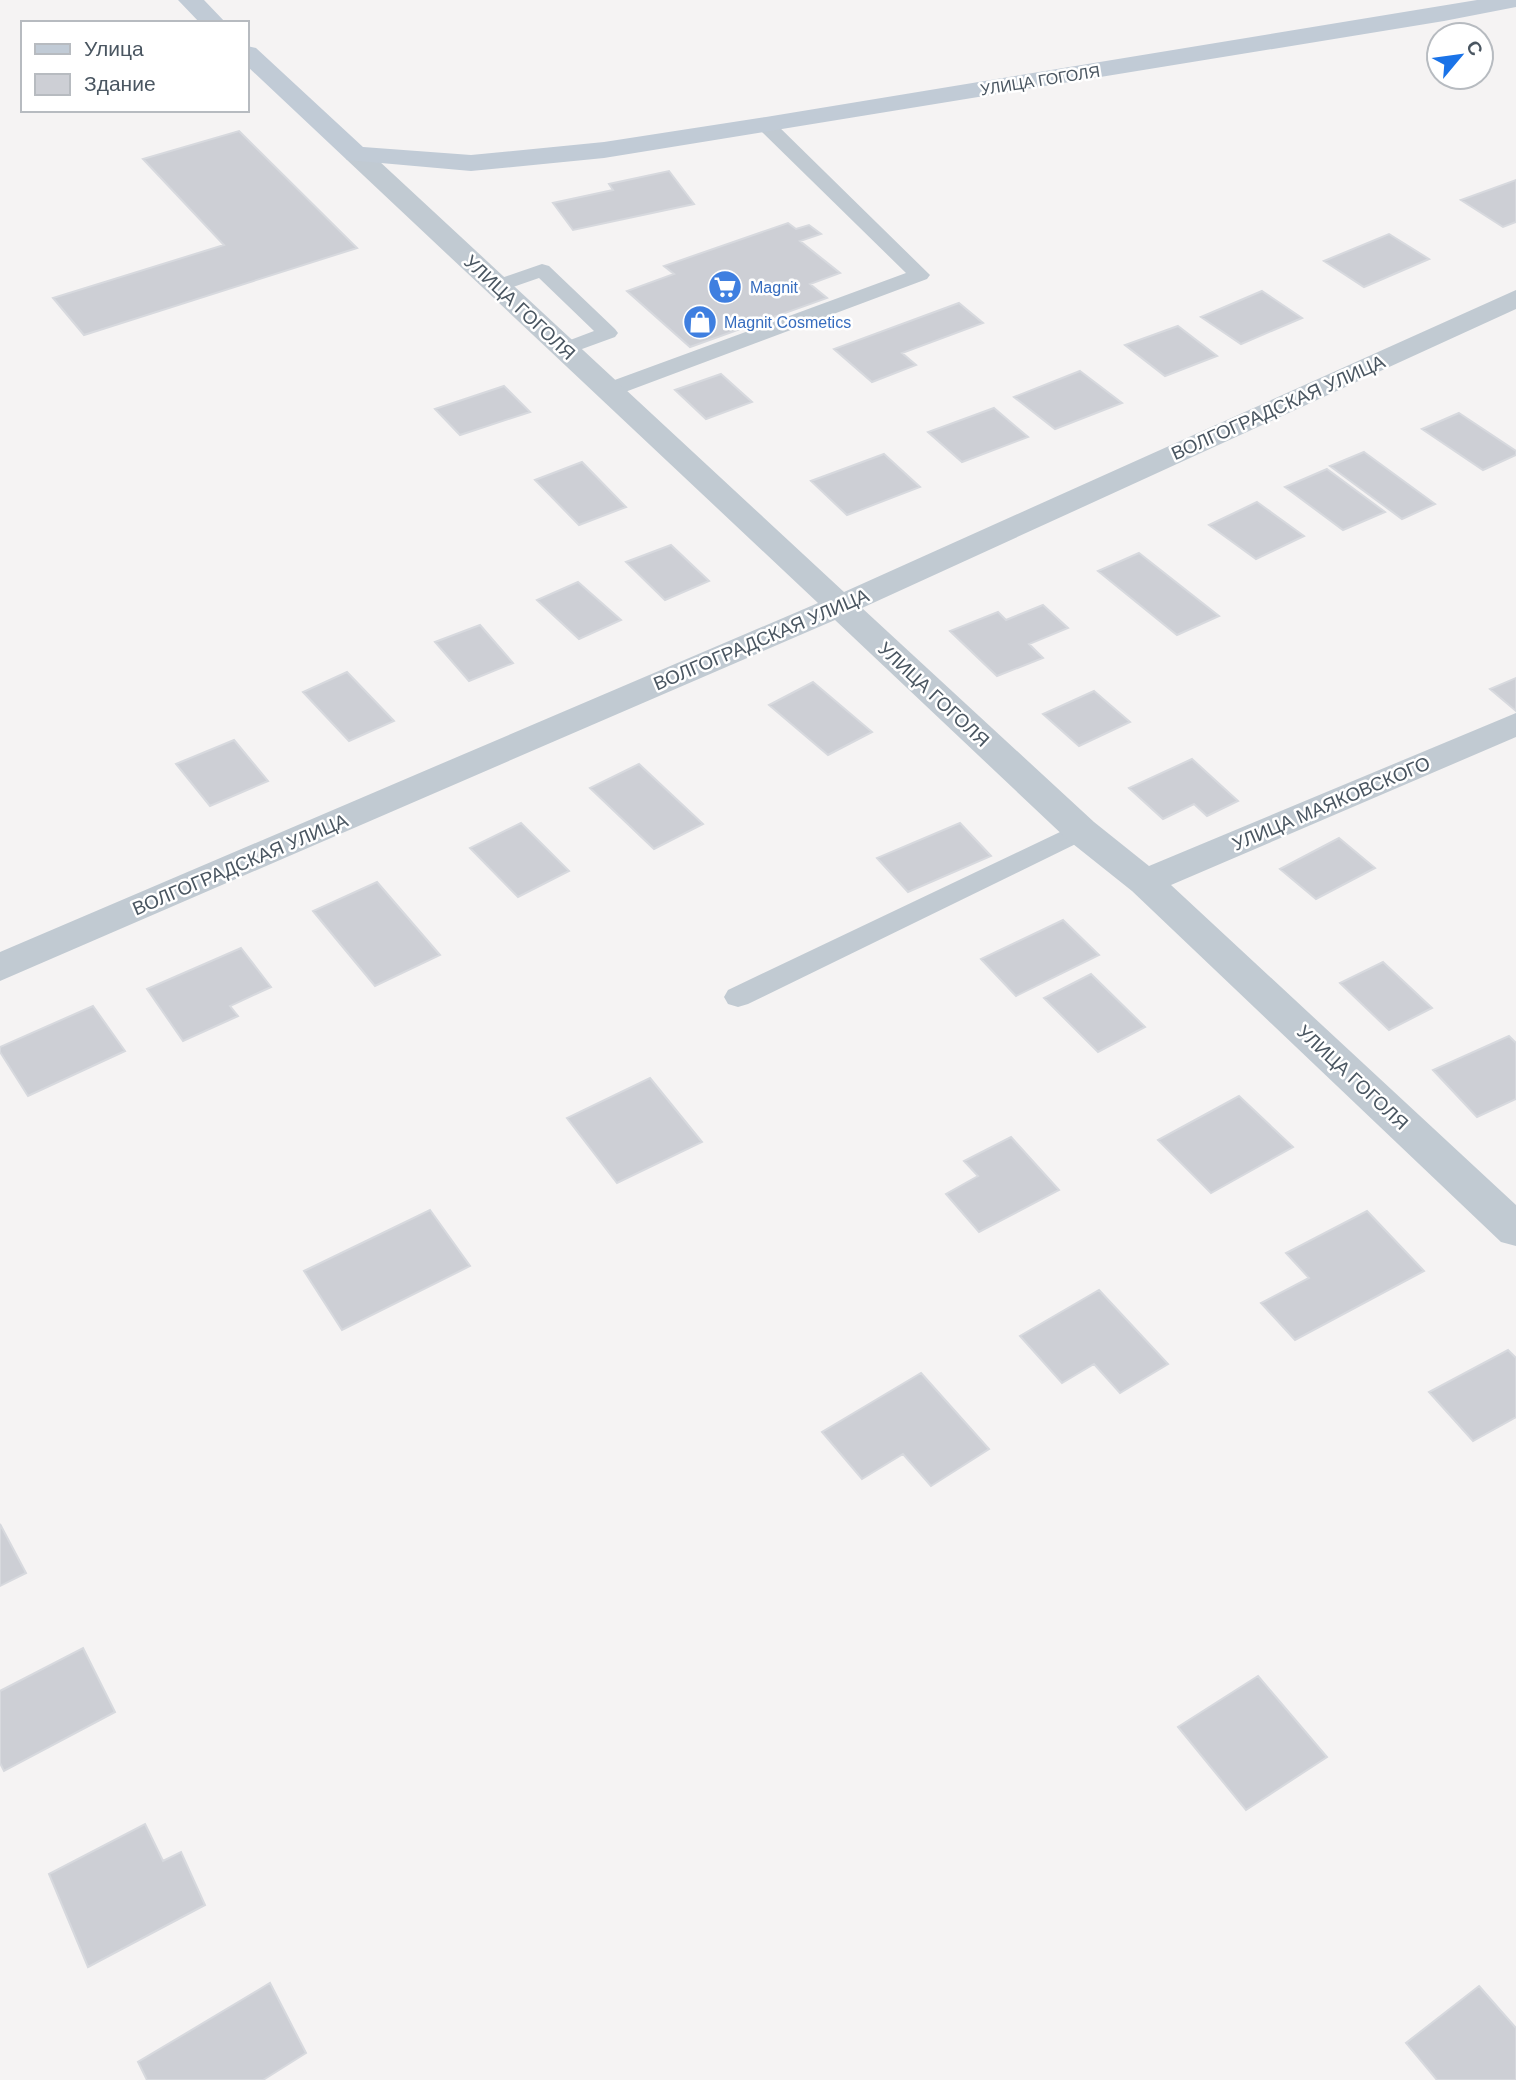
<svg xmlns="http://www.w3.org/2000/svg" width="1516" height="2080" viewBox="0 0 1516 2080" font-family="Helvetica,sans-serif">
<rect width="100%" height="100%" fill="#f5f3f3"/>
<path fill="#cdcfd5" stroke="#d7d9de" stroke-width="2" d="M239,131L357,248L84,335L53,298L224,245L143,159Z
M669,171L694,204L573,230L553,203L613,190L609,184Z
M1516,180V222L1503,227L1461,200Z
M788,223L796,229L809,225L821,234L800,241L840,273L810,284L827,298L690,347L627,291L674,274L664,266Z
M1389,234L1429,259L1364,287L1324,261Z
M1262,291L1302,318L1241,344L1201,317Z
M959,303L983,323L902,353L916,365L872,382L834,349Z
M1178,326L1217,356L1165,376L1125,345Z
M1080,371L1122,403L1055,429L1014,397Z
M721,374L752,402L706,419L675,390Z
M504,386L530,412L460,435L435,409Z
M994,408L1028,437L962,462L928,432Z
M1459,413L1516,451V455L1483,470L1422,429Z
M1364,452L1435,504L1402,519L1330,466Z
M884,454L920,487L847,515L811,481Z
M582,462L626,507L579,525L535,480Z
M1327,469L1385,512L1343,530L1285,487Z
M1257,502L1304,536L1256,559L1209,525Z
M671,545L709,581L665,600L626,562Z
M1139,553L1219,616L1177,635L1098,571Z
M578,582L621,620L579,639L537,600Z
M1043,605L1068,628L1029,644L1043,658L997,676L950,631L998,612L1006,620Z
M480,625L513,663L469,681L435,642Z
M347,672L394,721L349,741L303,692Z
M1516,678V711L1490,689Z
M813,682L872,732L828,755L769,705Z
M1094,691L1130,722L1079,746L1043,714Z
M234,740L268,781L210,806L176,764Z
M1192,759L1238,801L1207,816L1194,804L1163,819L1129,788Z
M639,764L703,824L654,849L590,788Z
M521,823L569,871L518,897L470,848Z
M960,823L991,856L908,892L877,858Z
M1339,838L1375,868L1316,899L1280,869Z
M377,882L440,955L375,986L313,911Z
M1063,920L1099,955L1016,996L981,959Z
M241,948L271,987L230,1006L238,1016L183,1041L147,989Z
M1383,962L1432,1008L1389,1030L1340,983Z
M1091,974L1145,1027L1098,1052L1044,998Z
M93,1006L125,1051L28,1096L0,1052V1047Z
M1509,1036L1516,1043V1099L1477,1117L1433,1070Z
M650,1078L702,1142L617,1183L567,1118Z
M1239,1096L1293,1147L1211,1193L1158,1140Z
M1011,1137L1059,1190L979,1232L946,1194L978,1176L964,1161Z
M430,1210L470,1266L342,1330L304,1271Z
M1367,1211L1424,1271L1295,1340L1261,1303L1309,1278L1286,1253Z
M1099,1290L1168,1364L1120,1393L1094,1364L1062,1383L1020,1336Z
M1508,1350L1516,1358V1417L1473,1441L1429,1392Z
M921,1373L989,1449L931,1486L903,1454L862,1479L822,1432Z
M0,1524L26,1573L0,1586Z
M83,1648L115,1712L4,1771L0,1763V1691Z
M1258,1676L1327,1757L1246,1810L1178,1727Z
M145,1824L163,1861L181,1852L205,1905L88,1967L49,1874Z
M270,1983L306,2053L263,2080H147L138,2062Z
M1479,1986L1516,2028V2080H1437L1406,2043Z"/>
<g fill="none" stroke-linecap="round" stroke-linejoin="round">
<path fill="#c1cad2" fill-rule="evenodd" d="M766,119L773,121L930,275L927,279L617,395H601L598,390L601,385L906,273L759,129L757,125L759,121Z
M542,264L549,266L615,329L618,333L615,337L571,353H557L553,349L557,345L594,331L539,278L504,290H490L487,286L490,282Z
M1081,822L1090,825L1094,831L1090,837L748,1004L738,1007L728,1004L724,997L728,990Z"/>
<path fill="#c1cad2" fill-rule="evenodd" d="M356,146L365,148L844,592L1516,290V309L862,608L1094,822L1149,866L1516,713V737L1171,885L1516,1205V1246L1501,1242L1132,891L1068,840L835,620L0,981V952L818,603L347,160L343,154L347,148Z"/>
<path fill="#c1cbd6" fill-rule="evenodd" d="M178,0H204L226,23H200Z
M1477,0H1516V7L1444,21L604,158L471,171L347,160L247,66V46L256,48L363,147L471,155L604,142L766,117Z"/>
</g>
<defs>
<g id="supermarket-disc" transform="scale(1.75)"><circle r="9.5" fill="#3f7fe0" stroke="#fff"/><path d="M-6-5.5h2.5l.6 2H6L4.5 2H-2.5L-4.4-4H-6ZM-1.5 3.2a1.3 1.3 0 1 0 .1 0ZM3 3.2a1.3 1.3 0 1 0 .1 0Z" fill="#fff"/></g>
<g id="shop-disc" transform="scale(1.75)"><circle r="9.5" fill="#3f7fe0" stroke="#fff"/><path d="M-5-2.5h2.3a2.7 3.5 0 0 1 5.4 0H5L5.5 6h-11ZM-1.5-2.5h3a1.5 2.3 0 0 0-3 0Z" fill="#fff"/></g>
</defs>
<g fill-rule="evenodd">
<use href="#supermarket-disc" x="725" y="287"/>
<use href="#shop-disc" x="700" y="322"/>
</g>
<g text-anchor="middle" stroke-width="5" stroke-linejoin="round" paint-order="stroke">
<g font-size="16" fill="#4a5661" stroke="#fff">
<text transform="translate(1040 80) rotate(-9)" y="6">УЛИЦА ГОГОЛЯ</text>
</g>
<g font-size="16" fill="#366cbe" stroke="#fff" text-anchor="start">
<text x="750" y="293">Magnit</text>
<text x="724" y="328">Magnit Cosmetics</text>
</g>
<g font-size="19" fill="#4a5661" stroke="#fff">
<text transform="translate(520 307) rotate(43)" y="7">УЛИЦА ГОГОЛЯ</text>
<text transform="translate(1278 407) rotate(-24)" y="7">ВОЛГОГРАДСКАЯ УЛИЦА</text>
<text transform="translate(761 639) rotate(-23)" y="7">ВОЛГОГРАДСКАЯ УЛИЦА</text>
<text transform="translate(934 694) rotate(43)" y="7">УЛИЦА ГОГОЛЯ</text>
<text transform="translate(1331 803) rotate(-23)" y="7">УЛИЦА МАЯКОВСКОГО</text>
<text transform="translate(240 864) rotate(-23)" y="7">ВОЛГОГРАДСКАЯ УЛИЦА</text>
<text transform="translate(1353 1077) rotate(43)" y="7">УЛИЦА ГОГОЛЯ</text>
</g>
</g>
<rect x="21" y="21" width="228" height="91" fill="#ffffff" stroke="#b7bbc0" stroke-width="2"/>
<rect x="35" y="44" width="35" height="10" fill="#c1cbd6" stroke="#b7bbc0" stroke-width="2"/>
<text x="84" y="56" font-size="21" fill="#4a5661">Улица</text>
<rect x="35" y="74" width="35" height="21" fill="#cdcfd5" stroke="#b7bbc0" stroke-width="2"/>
<text x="84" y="91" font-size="21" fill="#4a5661">Здание</text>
<g transform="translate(1460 56) rotate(61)"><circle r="33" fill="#ffffff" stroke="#b7bbc0" stroke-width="2"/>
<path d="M0-5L12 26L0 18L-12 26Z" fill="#1a73e8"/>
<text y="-10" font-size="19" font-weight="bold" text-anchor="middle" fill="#4a5661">С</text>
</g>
</svg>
